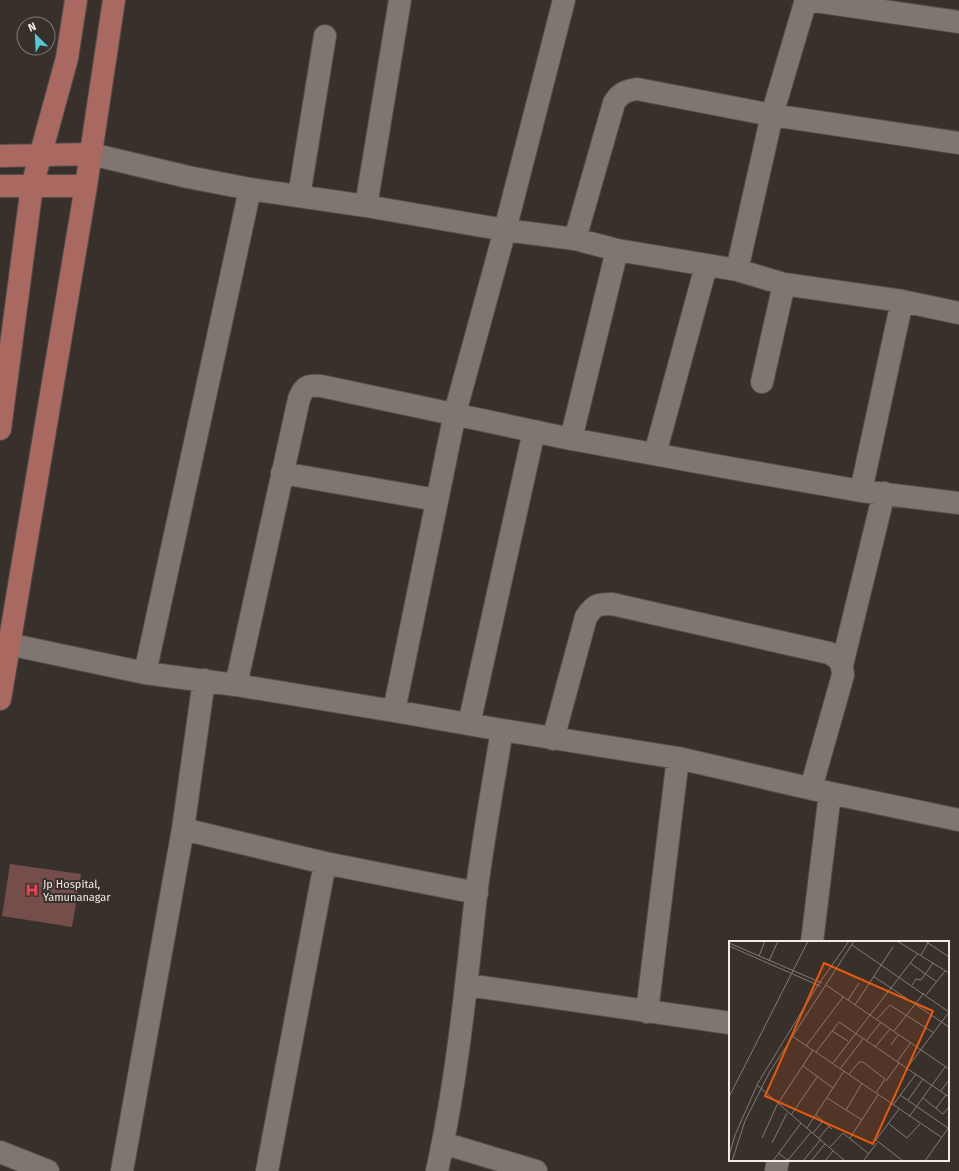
<svg xmlns="http://www.w3.org/2000/svg" width="959" height="1171" viewBox="0 0 959 1171" font-family="'Fira Sans',sans-serif">
<rect width="100%" height="100%" fill="#37302b"/>
<path fill="#754e4b" d="M10,864L81,874L72,927L2,916Z"/>
<g fill="none" stroke-linecap="round" stroke-linejoin="round">
<g stroke="#554f4b" stroke-width="24">
<path id="minor" d="M808,0L959,22
M91,154L188,177L250,189L366,206L505,230L575,239L617,250L737,270L784,284L902,301L959,313
M299,196L325,36
M366,206L400,0
M575,239L614,103C620,93 625,91 637,89L772,115L959,143
M737,270L772,115L806,0
M762,382L784,284
M571,439L617,250
M655,454L706,266
M282,473L437,500
M861,491L902,301
M8,644L145,673L236,685L394,711L502,730L678,758L830,793L959,820
M842,665L884,493
M145,673L250,189
M236,685L299,399C304,386 307,385 321,386L571,439L730,468L861,491L959,503
M394,711L455,413L505,230L564,0
M469,724L534,431
M553,739L586,617C595,604 598,604 612,604L829,653C840,659 842,662 843,675L811,788
M183,829L325,863L477,893
M812,942L830,793
M467,985L730,1023
M647,1012L678,758
M443,1143L536,1171
M0,1152L48,1171
M122,1171L183,829L204,680
M267,1171L325,863
M437,1171C457,1080 466,987 476,895C483,840 493,785 502,730
M776,1171L778,1160"/>
</g>
<g stroke="#554f4b" stroke-width="24">
<path id="major" d="M0,156L91,154
M0,186H86
M0,429L32,186L67,58L76,0
M0,699L86,186L114,0"/>
</g>
<use href="#minor" stroke="#7e7671" stroke-width="22"/>
<use href="#major" stroke="#a96960" stroke-width="22"/>
</g>
<defs>
<g id="hospital-bare" transform="scale(1.08)"><path d="M-5-5h3v3.5h4V-5h3V5h-3V1.5h-4V5h-3Z" fill="#e0444e" stroke="#37302b" stroke-width="2.5" paint-order="stroke"/></g>
</defs>
<g fill-rule="evenodd">
<use href="#hospital-bare" x="32" y="890"/>
</g>
<g text-anchor="middle" stroke-width="4" stroke-linejoin="round" paint-order="stroke">
<g font-size="11" fill="#f0ece9" stroke="#37302b" text-anchor="start">
<text x="43" y="888">Jp Hospital,<tspan x="43" dy="13">Yamunanagar</tspan></text>
</g>
</g>
<g transform="translate(729 941)">
<rect width="220" height="220" fill="#37302b"/>
<path fill="none" stroke="#817b77" stroke-width="1" d="M168,0L220,32M196,0L220,16M0,2L93,42M123,4L220,71M0,5L91,45M192,14L200,0M30,15L36,0M40,20L49,0M181,22L208,41M144,35L220,86M97,44L220,128M183,44L187,38L192,39L204,22M197,54L216,30M119,59L130,42M126,64L164,6M148,78L161,64L205,92M103,90L119,100M165,90L195,52M63,95L212,196M137,100L152,81M162,104L169,94M77,105L114,56M146,106L161,88M87,111L110,81L220,156M168,121L182,101M104,122L189,12M74,125L104,147M178,127L220,71M111,128L134,98M120,133L130,121H134L156,138L147,152M157,140L170,122M28,144L116,220M212,150L220,139M171,154L219,187M0,156L79,0M98,157L133,179M194,157L214,173L220,166M179,159L194,138M164,164L187,133M207,167L217,154M170,168L147,199L174,220M117,169L133,142M62,174L88,136M87,174L103,188M180,176L216,126M159,182L178,197L191,183M78,187L115,130M84,192L94,180M33,197L48,164L84,109M90,197L100,185M121,197L149,154M43,202L58,172M101,206L114,192L140,213M49,212L60,220M0,215L6,194L29,142L89,44L120,0M59,219L82,191M3,220L16,180L40,132L125,0M44,220L72,182M74,220L92,198M82,220L96,203M96,220L104,210M134,220L148,202M196,220L220,186"/>
<path fill="#e8590c" fill-opacity="0.15" stroke="#e8590c" stroke-width="2" d="M95,22L204,70L144,203L36,155Z"/>
<rect width="220" height="220" fill="none" stroke="#f0ece9" stroke-width="2"/>
</g>
<g transform="translate(36 36) rotate(336)"><circle r="19" fill="#37302b" stroke="#817b77"/>
<path d="M0-3L7 15L0 10L-7 15Z" fill="#52cbd7"/>
<text y="-6" font-size="11" font-weight="bold" text-anchor="middle" fill="#f0ece9">N</text>
</g>
</svg>
